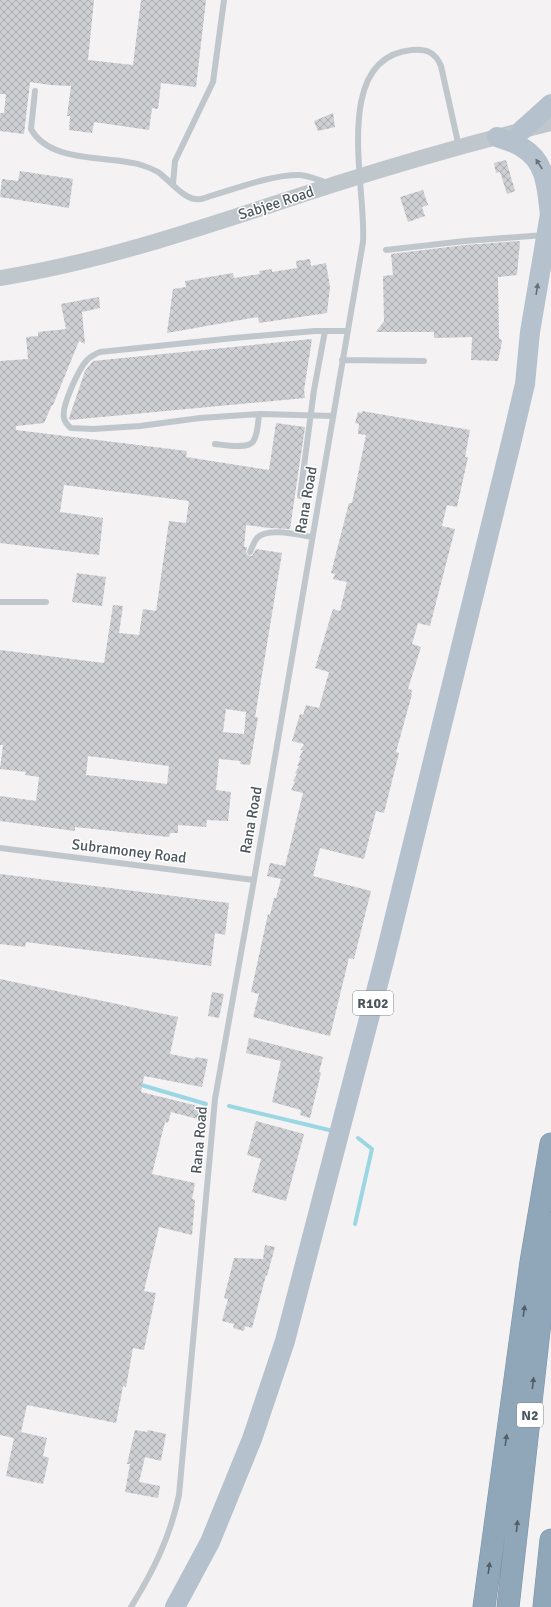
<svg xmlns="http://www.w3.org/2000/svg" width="551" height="1607" viewBox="0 0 551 1607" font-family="Signika,sans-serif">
<defs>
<pattern id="building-cross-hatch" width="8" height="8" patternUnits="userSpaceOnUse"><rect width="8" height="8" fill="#cdcfd3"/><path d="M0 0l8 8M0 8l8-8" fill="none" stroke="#a9abae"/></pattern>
</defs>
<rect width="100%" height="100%" fill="#f4f2f2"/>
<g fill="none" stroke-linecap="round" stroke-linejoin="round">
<path stroke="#9ad7e3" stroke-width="4" d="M138,1084L206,1104
M229,1106L329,1130
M355,1224L372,1149L358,1138"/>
</g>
<path fill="url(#building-cross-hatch)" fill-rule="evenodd" d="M0,0H94L88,60L133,65L141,0H206L196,87L161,83L158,109L152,108L149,130L94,122L92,133L69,130L70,116H67L71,86L50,85L30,82L24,134L0,131V113H4L6,94H0Z
M333,113L335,127L318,131L314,121Z
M506,160L515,191L507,194L500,172L496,173L494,163Z
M20,171L73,179L69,208L0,197L2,179L18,181Z
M423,190L428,205L422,207L425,216L408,222L400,197Z
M520,241L517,275L498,277L499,338L502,341L498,361L471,360L472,337L434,338V332H376L384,321L383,276L393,275L391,254L465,245Z
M310,259L311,266L326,263L330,287L327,313L259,323L258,317L167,333L173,289L186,287L185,281L233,273L234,278L260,274L259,271L272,269V272L297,268L296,261Z
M99,297L100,308L82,312L85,344L79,341L53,405H52L44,423L16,426V430L187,451L186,457L269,470L276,423L305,427L290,529L269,528L246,525L244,547H247L246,552L247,555L252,556L256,549L282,553L255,717H258L250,765L240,764L241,761L219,759L216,790L231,792L228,821L207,820L206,827L178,825V833H170L169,837L75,827V831L0,821V796L36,801L39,777L25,775L26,772L0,769L3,745H0V650L104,663L113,605L123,606L119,633L139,635L143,609L156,611L169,521L186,523L189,501L64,485L60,512L103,518L99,555L0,543V361L28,359L26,337L38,336V332L66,329L61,304ZM226,709L246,712L244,734L223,732ZM88,756L169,766L167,784L86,775Z
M312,339L304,390L305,398L70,420L69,418L85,371L93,361Z
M362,411L470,430L465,457H468L457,507L447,505L442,526L455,529L430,626L418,623L412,644L421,647L408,689L412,690L411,694H412L396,752L399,753L384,813L376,811L364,859L320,848L313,876L371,891L354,959L349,958L330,1036L253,1017L259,994L251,992L268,914L270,915L274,898H276L281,879L267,876L270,863L285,866L303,793L291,790L295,782L293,781L297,774L295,773L299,766H297L301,758H299L303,750H300L304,744L292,741L300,714L303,715L306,705L319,708L329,672L315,668L333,609L340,611L347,582L333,579L335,574L331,573L349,503H352L366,435L358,434L359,424L355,423L358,412L362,413Z
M77,573L106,577L102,606L72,602Z
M0,874L229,903L225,935L215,933L211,966L26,942L25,947L0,944Z
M0,979L178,1017L170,1054L195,1059V1057L208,1059L202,1087L144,1076L141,1092L202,1107L198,1119L171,1112L168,1123L165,1122L152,1174L195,1183L192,1199L195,1200L192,1235L159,1227L144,1291L156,1293L144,1350L133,1348L126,1387L123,1386L116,1423L27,1405L21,1432L47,1438L43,1456L49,1458L43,1484L6,1476L14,1438L0,1435Z
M212,992L224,994L219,1018L208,1016Z
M249,1038L323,1057L319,1072L321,1073L310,1118L300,1115L301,1110L272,1102L281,1061L246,1053Z
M256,1121L304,1134L286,1201L252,1192L261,1159L247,1155Z
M265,1245L275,1247L267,1276L266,1275L252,1328L245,1326L244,1331L233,1328L234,1324L222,1321L228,1299L224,1298L234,1258L263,1259Z
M135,1430L147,1432L148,1430L166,1434L161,1461L145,1457L139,1482L160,1486L158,1498L125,1492L130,1464H127Z"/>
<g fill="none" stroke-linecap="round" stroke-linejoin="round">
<g stroke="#7b92a6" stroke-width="23">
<path id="motorway" d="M484,1607L531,1262L551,1144
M508,1607L551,1224
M544,1607L551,1540"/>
</g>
<path stroke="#c0c7cc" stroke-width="6" d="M35,91L31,129C50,164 109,155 141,165C147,167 153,169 158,172C171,181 185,202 201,199C229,191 269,175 298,175C308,175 318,180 328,183
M173,184L175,161L213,82L224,0
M386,250L465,241L545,235
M342,360L424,361
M333,416L261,414L200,418L140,426L93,429L71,428C67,425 65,422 64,418C61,406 79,369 87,360C91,356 95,354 100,352L234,338L315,331H348
M215,444C225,445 250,450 254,440C258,433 258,422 259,414
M300,496L314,390L325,331
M250,552C252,547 254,542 257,538C267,527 299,535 312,537
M0,602H46
M0,848L254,880
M131,1607C154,1570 170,1537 179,1495L215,1099L254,880L363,242C367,190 330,57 412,50C427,49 435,52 441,66L459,147"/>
<path stroke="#c0c7cc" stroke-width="16" d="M0,278C114,260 223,220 332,185C404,162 478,141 551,123"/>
<path stroke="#b5c2cd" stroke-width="20" d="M521,131L551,104
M497,137C506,140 516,143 523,148C547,162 547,191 550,215
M175,1607L210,1542L252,1439L285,1341L384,961L512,439L525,384L530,332L551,208"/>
<use href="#motorway" stroke="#90a7ba" stroke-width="22"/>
</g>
<defs><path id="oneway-solid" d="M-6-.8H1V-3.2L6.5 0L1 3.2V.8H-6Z"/></defs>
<g fill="#667179">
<use href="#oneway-solid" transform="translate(539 164) rotate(-123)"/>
<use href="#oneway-solid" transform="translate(537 289) rotate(-81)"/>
</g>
<g fill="#535e66">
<use href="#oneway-solid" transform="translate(524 1311) rotate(-82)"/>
<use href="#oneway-solid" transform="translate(533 1383) rotate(-84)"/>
<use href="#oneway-solid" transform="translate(506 1440) rotate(-82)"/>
<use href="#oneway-solid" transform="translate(517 1526) rotate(-84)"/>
<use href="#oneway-solid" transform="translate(489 1568) rotate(-82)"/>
</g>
<g text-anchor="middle" stroke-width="3" stroke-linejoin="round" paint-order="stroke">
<g fill="#fff" stroke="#82898e" stroke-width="1">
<rect x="353" y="991" width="40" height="24" rx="3"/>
<rect x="517" y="1403" width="26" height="24" rx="3"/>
</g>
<g font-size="14" font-weight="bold" fill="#4c565d">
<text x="373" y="1008">R102</text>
<text x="530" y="1420">N2</text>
</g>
<g font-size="15" fill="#4c565d" stroke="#fff">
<text transform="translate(276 203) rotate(-18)" y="5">Sabjee Road</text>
<text transform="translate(306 500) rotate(-80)" y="5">Rana Road</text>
<text transform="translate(251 820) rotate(-80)" y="5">Rana Road</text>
<text transform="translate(129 851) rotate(7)" y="5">Subramoney Road</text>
<text transform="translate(199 1140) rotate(-85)" y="5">Rana Road</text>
</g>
</g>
</svg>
